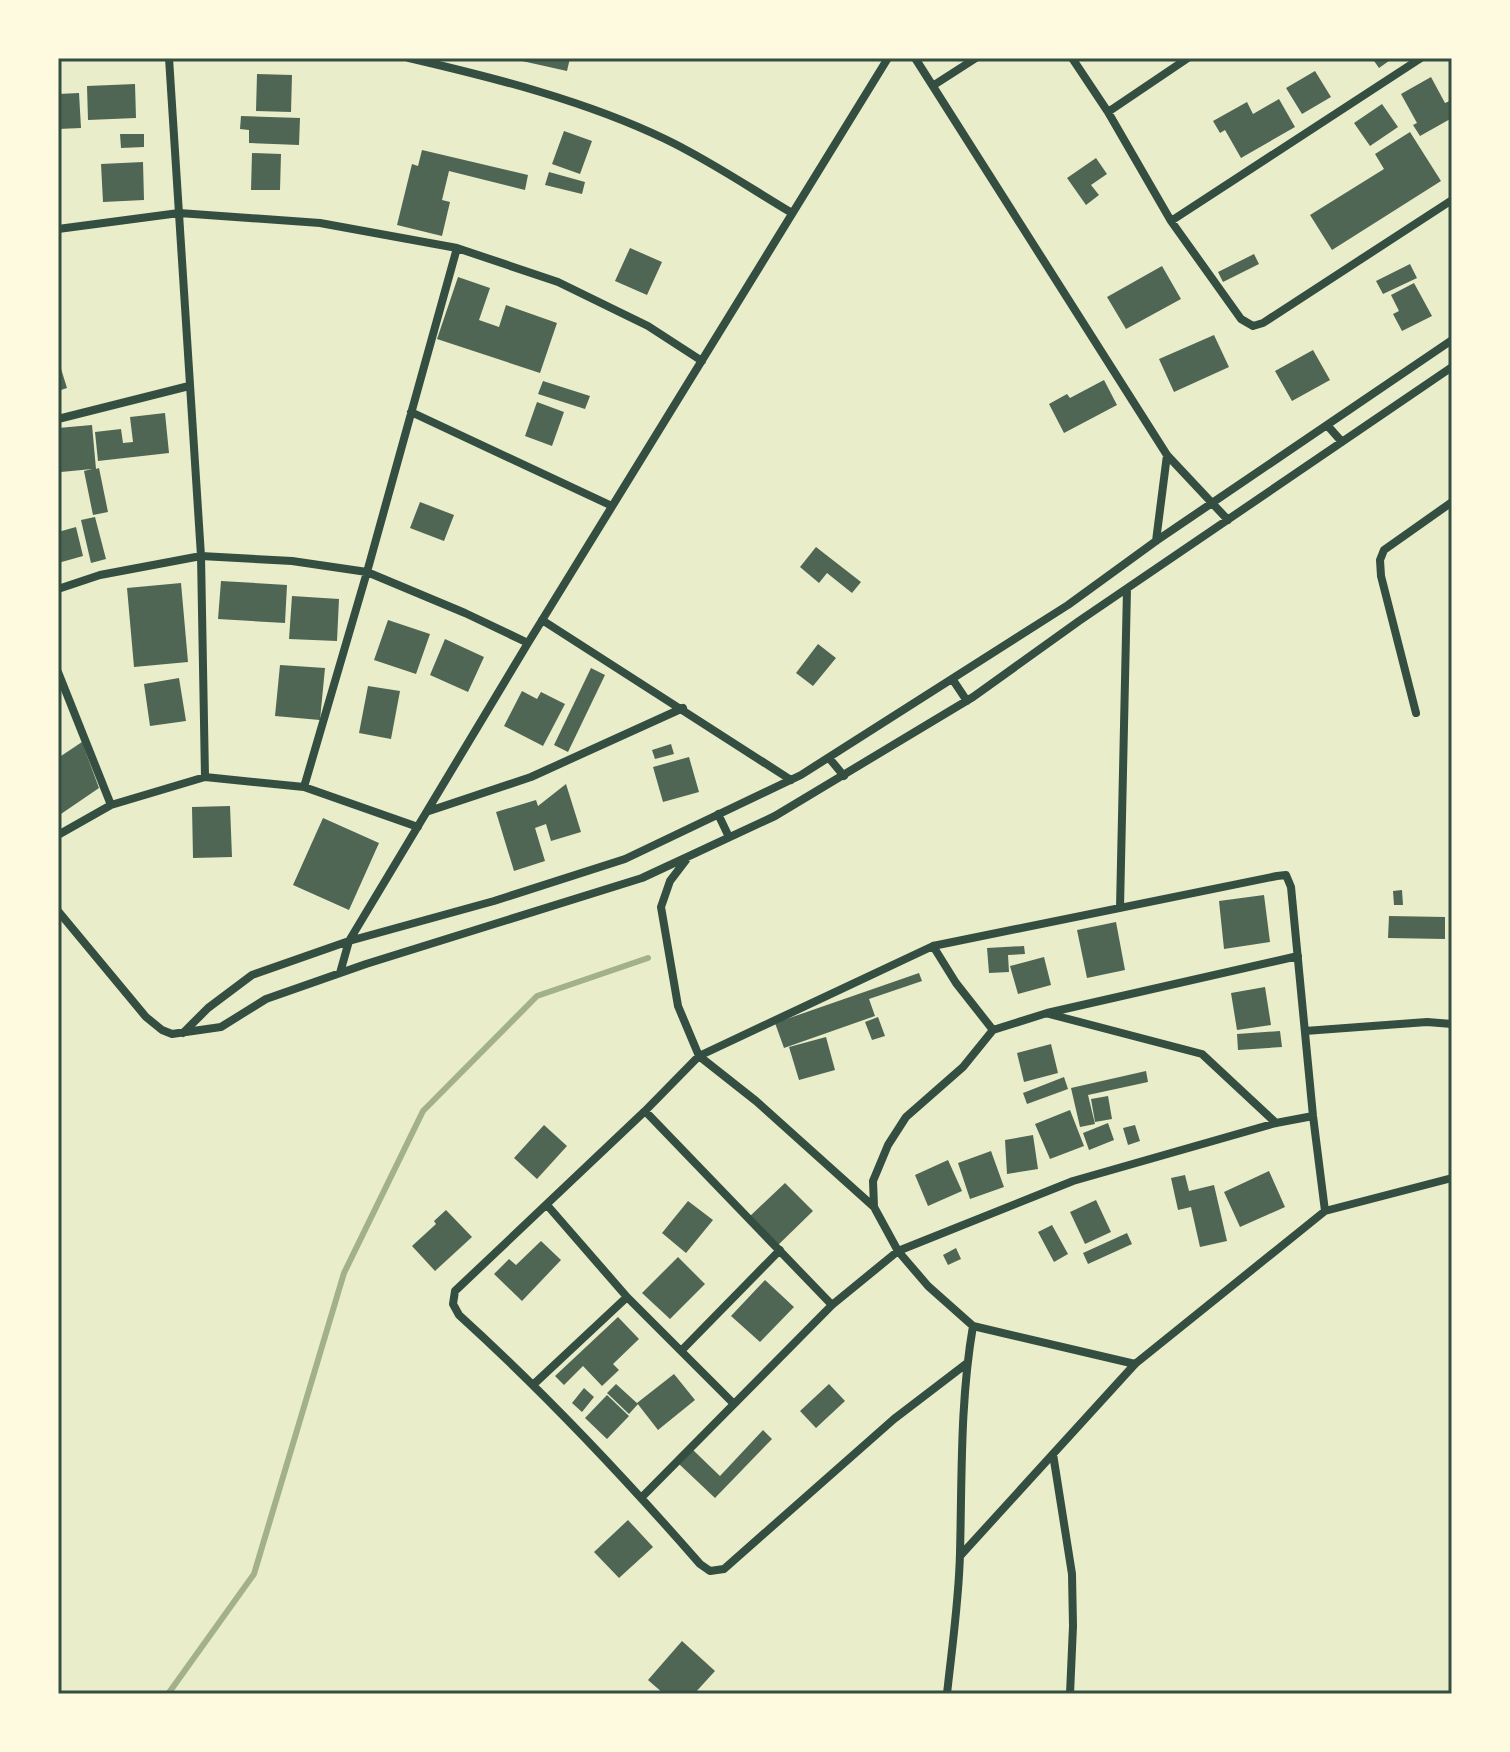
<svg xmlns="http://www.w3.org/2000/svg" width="1510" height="1752" viewBox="0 0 1510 1752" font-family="Jost,sans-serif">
<rect width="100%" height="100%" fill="#e9edc9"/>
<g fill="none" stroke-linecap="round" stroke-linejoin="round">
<path stroke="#a3b18a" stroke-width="6" d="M168,1694L254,1574L344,1273L423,1111L537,996L648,958"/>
</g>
<path fill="#4f6655" d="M523,58H570L567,71L522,61Z
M1372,58H1393L1379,68Z
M1315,71L1331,97L1302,114L1286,88Z
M257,74L292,75L291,112L256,111Z
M1431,77L1445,103L1452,100V118L1420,136L1413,125L1417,123L1401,94Z
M135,84L136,118L88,120L87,86Z
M79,93L81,128L58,129V94Z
M1279,99L1295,127L1241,158L1225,130L1220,133L1213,121L1247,102L1253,114Z
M1382,104L1398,127L1370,146L1354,123Z
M241,116L300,118L299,145L249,143V130L240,129Z
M564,131L592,141L580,174L552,164Z
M1410,132L1441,181L1332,250L1310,215L1384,169L1375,154Z
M120,134H144V147L121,148Z
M422,150L528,175L525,190L449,171L442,200L450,202L442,236L397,225L412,164L418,166Z
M252,153L281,154L280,190H251Z
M1096,158L1107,174L1091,185L1099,195L1086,205L1067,178Z
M143,162L144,200L103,202L101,164Z
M549,172L585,182L582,194L545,185Z
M630,248L662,262L647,295L615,281Z
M1254,254L1259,264L1223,282L1218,272Z
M1410,264L1417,278L1383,294L1376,281Z
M1162,266L1181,299L1126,329L1107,297Z
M458,277L490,288L479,320L499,327L506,305L557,323L540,373L437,339Z
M1414,283L1432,316L1402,331L1393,314L1399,311L1391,295Z
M1214,335L1229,367L1174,392L1159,359Z
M1313,350L1330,380L1292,401L1275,371Z
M58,359L67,388L58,391Z
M1104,380L1117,405L1064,433L1049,404L1067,394L1070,398Z
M543,381L590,396L585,409L538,394Z
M537,402L564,412L552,446L525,436Z
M165,413L169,453L98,461L95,432L121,429L123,443L133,442L130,417Z
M92,425L96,469L99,468L108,512L93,515L84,471L92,469L61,472L58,445V428Z
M420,502L454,515L444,541L410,528Z
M95,517L106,559L91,563L81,520Z
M76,527L83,556L58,563V532Z
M816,547L861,582L852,593L827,573L819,583L800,567Z
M221,581L287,585L285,623L218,619Z
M181,583L188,662L134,667L127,588Z
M292,596L339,599L337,641L289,639Z
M388,620L430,634L416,674L374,660Z
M445,639L484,657L468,692L430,675Z
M818,644L836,658L813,686L796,673Z
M280,665L325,668L320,720L275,716Z
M591,668L605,675L568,752L554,745Z
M179,678L186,721L150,726L144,684Z
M368,686L400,691L391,739L359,733Z
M522,691L537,699L541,692L565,704L543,746L504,726Z
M82,742L99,788L58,816V758Z
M671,744L674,754L655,759L652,750Z
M689,757L699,792L663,802L653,767Z
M566,784L581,832L551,841L546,824L535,828L545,861L514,871L496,812L536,800L538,806Z
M230,806L232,857L193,858L192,807Z
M323,818L379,843L349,910L293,885Z
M1402,890L1403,905H1394L1393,891Z
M1264,895L1270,942L1224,949L1219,901Z
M1389,916L1445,917V939L1388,938Z
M1116,922L1125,970L1087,978L1077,930Z
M1024,946L1025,954L1008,955L1009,972L989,973L987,948Z
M1044,957L1051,985L1018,994L1010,966Z
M919,973L922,981L869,999L875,1016L784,1048L775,1023Z
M1265,987L1271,1025L1237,1030L1231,993Z
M878,1017L885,1036L872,1040L865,1022Z
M1280,1031L1282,1047L1238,1050L1237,1034Z
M826,1037L835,1070L799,1080L789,1047Z
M1051,1044L1058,1073L1024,1082L1017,1053Z
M1146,1071L1148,1082L1088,1095L1095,1124L1080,1127L1071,1088Z
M1064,1077L1068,1089L1027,1104L1023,1093Z
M1108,1096L1112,1119L1095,1122L1091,1099Z
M1070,1110L1084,1146L1050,1159L1035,1124Z
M1108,1123L1114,1140L1089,1150L1083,1133Z
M544,1125L567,1146L537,1179L514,1158Z
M1135,1125L1140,1141L1128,1145L1123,1128Z
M1033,1135L1038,1169L1007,1174L1005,1140Z
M991,1151L1004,1187L970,1199L958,1163Z
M948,1160L962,1191L928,1206L915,1175Z
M1269,1171L1285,1207L1240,1227L1224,1192Z
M1185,1175L1189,1191L1214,1185L1227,1241L1200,1247L1191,1207L1178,1210L1171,1178Z
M785,1183L813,1211L776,1247L748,1218Z
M1096,1200L1111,1232L1085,1244L1070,1212Z
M688,1201L713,1220L686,1253L662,1233Z
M446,1210L472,1237L435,1271L412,1246L436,1224L434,1221Z
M1052,1225L1068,1254L1054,1262L1038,1232Z
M1127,1233L1132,1244L1088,1264L1083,1253Z
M541,1241L561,1260L522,1301L494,1274L509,1259L516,1265Z
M956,1248L961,1259L948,1265L943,1255Z
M678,1257L705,1284L670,1319L642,1293Z
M765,1280L794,1307L760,1342L731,1316Z
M618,1317L639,1339L613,1364L619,1370L602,1386L583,1366L564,1385L555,1376Z
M674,1374L695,1400L658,1430L637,1403Z
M616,1384L638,1404L629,1414L607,1393Z
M829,1384L845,1401L816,1428L800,1411Z
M584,1388L594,1397L582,1412L572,1403Z
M607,1395L629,1416L607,1439L585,1418Z
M763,1430L772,1439L715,1498L679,1464L693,1450L720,1476Z
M628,1520L653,1547L619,1578L594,1552Z
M682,1641L715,1671L694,1694H664L648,1680Z"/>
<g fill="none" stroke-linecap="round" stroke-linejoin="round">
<path stroke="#344e41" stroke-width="8" d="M169,58L201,556L205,777
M409,58C495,78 586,101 665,139C709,160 750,188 792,213
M915,58L1167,455L1228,520
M1072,58L1108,112L1171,221L1241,319L1253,326L1263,323L1452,200
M934,85L976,58
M1108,112L1188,58
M1171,221L1421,58
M58,229L179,213L320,223L457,248L558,282L648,326L702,361
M411,412L612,506
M58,419L189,386
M1327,425L1342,442
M1156,541L1167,455
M58,589L100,575L201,556L292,561L367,572L465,613L528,643
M542,620L791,780
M58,672L111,805
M953,680L967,701
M1416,713L1381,576L1380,560L1384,550L1452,502
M829,758L844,776
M304,787L367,572L457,248
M429,811L531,777L683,708
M718,814L729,837
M58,835L111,805L205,777L304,787L418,827
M686,860L670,881L661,907L678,1006L699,1056L756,1101L874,1207L898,1251L928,1286L973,1326L1135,1364
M1120,908L1127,589
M58,911L146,1017L162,1030L172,1034L221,1027L266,999L366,964L642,878L775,816L973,697L1079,621L1452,367
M933,946L956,983L993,1030
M340,973L349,941L528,643L888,58
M1049,1014L1202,1054L1276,1123
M1305,1031L1427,1022L1452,1024
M183,1033L208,1008L252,975L349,941L494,901L625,859L801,775L1068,605L1156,541L1452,340
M645,1111L832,1305
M547,1205L627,1297L734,1404
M874,1207L873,1181L888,1145L906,1117L963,1067L993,1030L1047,1013L1298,956
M681,1351L780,1250
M966,1364L894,1419L724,1569L710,1571L700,1564C624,1477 545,1393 459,1315L453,1304L455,1291L645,1111L699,1056L933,946L1277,876L1286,875L1291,887L1313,1116L1325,1211
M534,1384L627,1297
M1053,1454L1072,1574L1073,1626L1070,1694
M642,1497L832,1305L898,1251L1073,1181L1276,1123L1313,1116
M960,1556L1135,1364L1325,1211L1452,1178
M947,1694C952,1647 959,1600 960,1553C962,1477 960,1401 973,1326"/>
</g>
<rect width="1510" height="1752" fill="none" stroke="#fefae0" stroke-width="120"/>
<rect x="60" y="60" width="1390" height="1632" fill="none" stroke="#344e41" stroke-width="3"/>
</svg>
